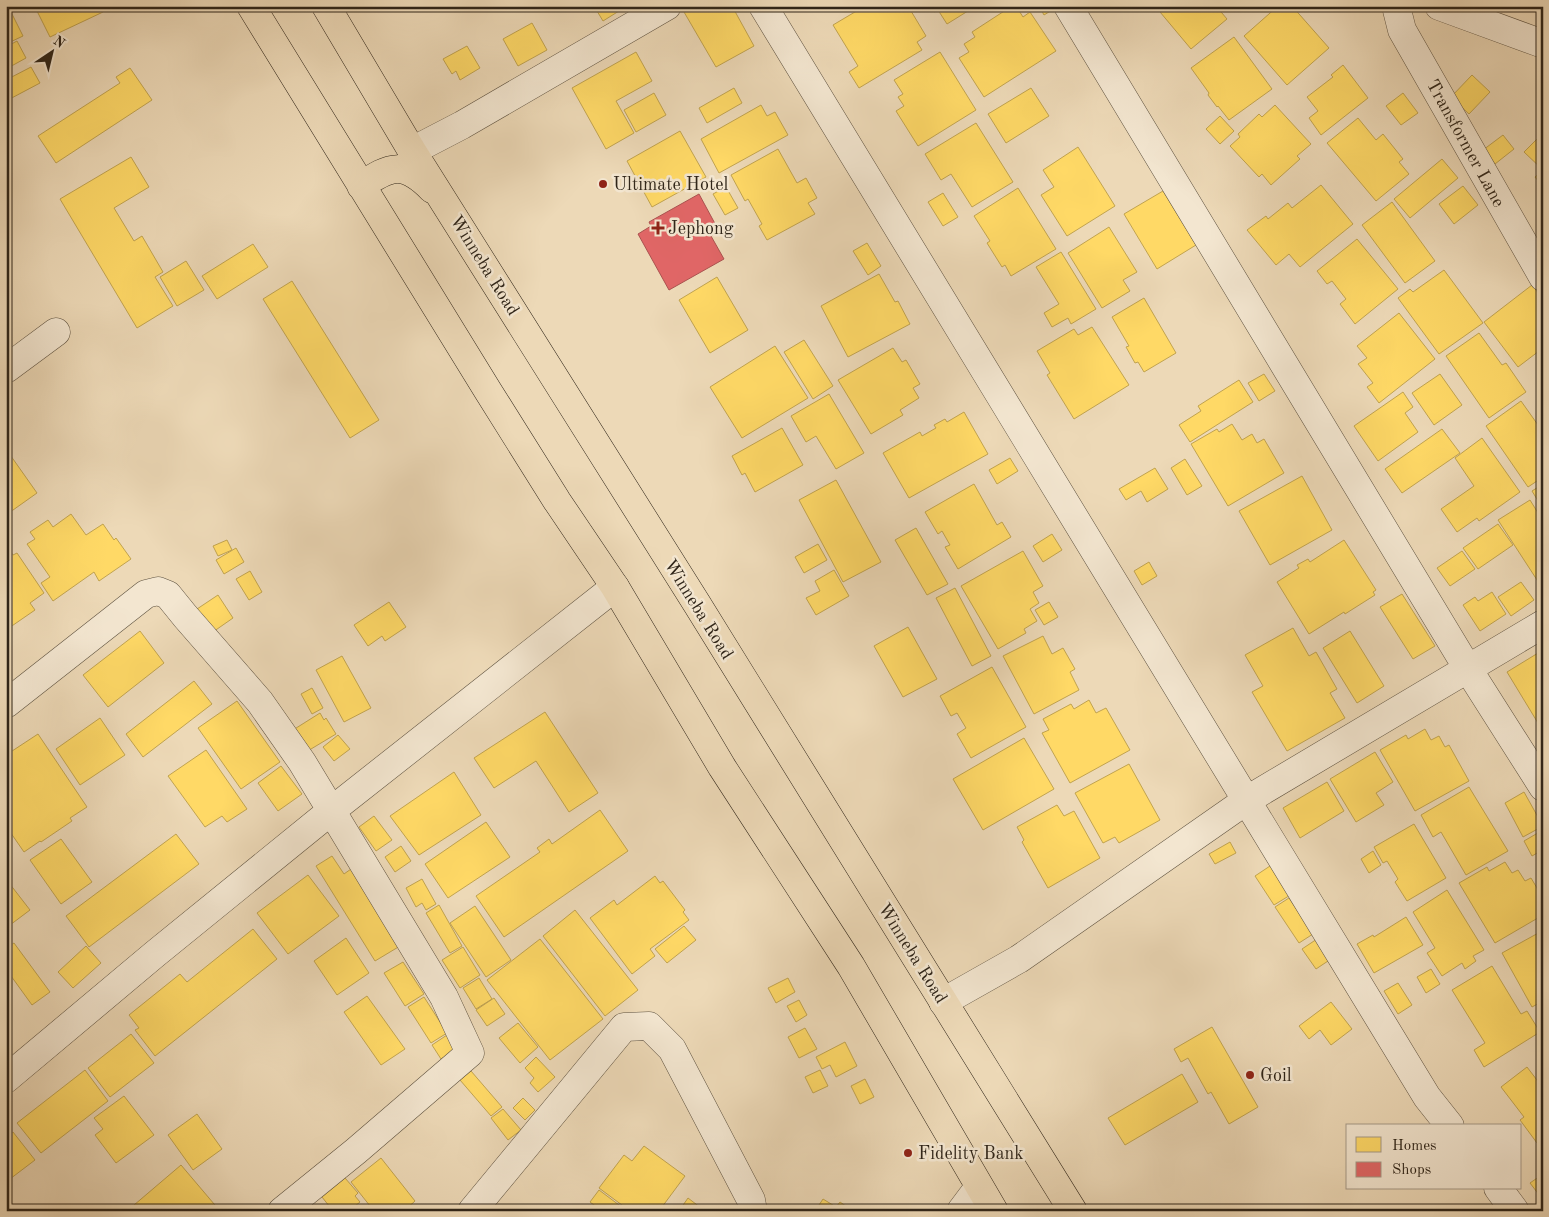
<svg xmlns="http://www.w3.org/2000/svg" width="1549" height="1217" viewBox="0 0 1549 1217" font-family="'Old Standard TT',serif">
<rect width="100%" height="100%" fill="#edd9b7"/>
<filter id="stains"><feTurbulence type="fractalNoise" baseFrequency=".004" numOctaves="4"/><feColorMatrix values="0 0 0 0 .2 0 0 0 0 .09 0 0 0 0 .02 0 0 0 .5 -.17"/></filter>
<radialGradient id="worn" r=".72"><stop offset=".6" stop-color="#630" stop-opacity="0"/><stop offset="1" stop-color="#630" stop-opacity=".3"/></radialGradient>
<path fill="#ffd966" stroke="#c1a34f" d="M6,6H8L23,36L6,44Z
M42,6H100L103,12L50,37L36,9Z
M594,6H627L603,21Z
M695,6H732L754,46L716,67L684,12Z
M865,6H908L926,36L917,42L922,50L859,88L849,72L858,66L833,25Z
M930,6H976L947,24L938,10L934,12Z
M1012,6H1016L1023,17L1030,12L1056,51L984,97L959,58L969,52L964,44L975,37L972,32Z
M1039,6H1056L1057,7L1044,15Z
M1155,6H1216L1227,19L1191,49Z
M1278,6H1292L1329,48L1287,85L1244,36Z
M532,23L547,50L518,66L503,39Z
M1234,37L1272,89L1229,120L1218,106L1217,107L1208,95L1209,93L1191,68Z
M17,41L26,58L6,69V47Z
M467,46L480,68L460,80L456,71L452,74L443,59Z
M636,52L652,81L616,101L634,133L606,149L572,88Z
M940,52L976,110L918,146L896,111L904,106L898,97L903,94L894,80Z
M1343,65L1368,98L1321,135L1309,118L1318,111L1307,97L1333,77L1331,75Z
M31,67L40,83L6,101V80Z
M130,68L152,100L56,163L38,136L120,83L116,77Z
M1472,75L1490,92L1469,114L1451,97Z
M734,88L742,103L707,123L699,108Z
M1031,88L1049,116L1006,143L988,114Z
M654,93L666,115L636,132L624,110Z
M1403,93L1418,113L1401,125L1386,106Z
M761,105L767,116L775,112L788,135L719,173L701,139Z
M1275,105L1311,144L1297,156L1300,159L1271,185L1262,174L1259,177L1230,146L1240,137L1238,134L1259,114L1262,117Z
M1220,116L1234,131L1220,144L1206,129Z
M1358,118L1376,140L1383,134L1403,159L1399,162L1409,174L1376,201L1327,143Z
M976,123L1013,182L972,207L951,174L941,180L925,154Z
M680,131L706,177L652,207L627,161Z
M1503,135L1514,149L1495,164L1483,150Z
M1537,139L1543,145L1542,169L1524,152Z
M1078,147L1115,206L1067,236L1041,195L1054,187L1043,170Z
M778,149L797,183L806,178L817,198L808,203L815,214L767,240L759,226L762,224L748,199L745,201L731,175Z
M131,157L149,187L114,208L134,241L142,236L163,272L155,277L173,306L137,328L60,199Z
M1442,159L1458,178L1410,218L1394,199Z
M1543,170V187L1535,177Z
M1321,185L1353,224L1300,267L1289,254L1276,265L1247,230L1266,216L1268,219L1288,203L1292,208Z
M1463,186L1478,205L1454,224L1439,204Z
M726,187L738,208L725,215L713,194Z
M1018,188L1056,249L1011,276L1005,265L1002,267L987,243L990,241L974,216Z
M1163,191L1196,245L1157,269L1124,214Z
M943,193L958,217L943,226L928,202Z
M1392,202L1435,261L1405,283L1362,225Z
M1109,227L1137,272L1123,280L1130,291L1102,308L1068,253Z
M1357,239L1398,289L1355,324L1340,304L1346,299L1332,281L1327,284L1317,271Z
M867,243L881,266L868,275L853,251Z
M253,244L268,267L217,299L202,276Z
M1061,252L1096,309L1071,324L1068,318L1052,327L1044,313L1059,304L1036,267Z
M186,261L204,290L177,306L160,277Z
M1444,270L1483,323L1439,354L1398,298L1410,289L1413,292Z
M879,274L895,302L898,301L910,324L848,357L821,306Z
M717,277L748,330L710,353L679,300Z
M292,281L379,420L350,438L263,299Z
M1532,285L1543,299V348L1518,367L1484,322Z
M1144,298L1176,353L1144,372L1138,362L1135,363L1126,347L1129,346L1112,317Z
M1399,313L1435,359L1379,403L1367,387L1373,383L1358,364L1367,358L1357,346Z
M1092,327L1129,385L1074,419L1047,375L1050,373L1037,351L1074,329L1078,335Z
M1479,333L1502,365L1506,363L1526,392L1489,418L1446,356Z
M804,340L833,386L813,399L784,352Z
M775,346L808,398L742,438L710,387Z
M893,348L902,362L906,360L920,384L913,388L919,398L900,410L903,415L871,434L838,380Z
M1264,374L1275,391L1259,401L1248,383Z
M1440,374L1462,405L1434,425L1412,393Z
M1239,380L1253,402L1190,442L1179,425L1201,411L1198,406Z
M1403,392L1413,407L1405,413L1418,432L1378,461L1354,426Z
M829,394L864,453L836,469L816,436L806,442L791,416Z
M1521,401L1543,432V477L1528,487L1486,426Z
M964,412L988,454L909,498L883,453L920,432L922,436L936,428L934,425L945,419L947,422Z
M1232,424L1242,440L1252,434L1257,443L1264,439L1284,473L1228,506L1191,444L1217,429L1219,432Z
M782,428L803,465L755,492L745,473L742,475L732,456Z
M1442,429L1460,453L1402,493L1385,469Z
M1482,438L1520,492L1479,521L1477,518L1457,532L1441,509L1474,486L1455,458Z
M6,449L37,493L6,515Z
M1010,458L1018,471L997,484L989,470Z
M1185,459L1202,486L1187,495L1171,468Z
M1155,468L1168,489L1147,502L1141,491L1126,500L1119,489Z
M1302,476L1332,530L1270,565L1239,511Z
M836,480L881,562L843,582L799,500Z
M974,484L997,525L1002,522L1011,537L958,569L945,547L950,545L942,531L938,534L925,512Z
M1543,484V509L1532,491Z
M1530,500L1543,521V580L1539,583L1498,520Z
M71,514L86,535L103,524L114,540L116,538L131,559L99,581L94,572L53,601L41,583L50,577L27,544L35,539L30,532L48,520L53,527Z
M1498,524L1513,545L1478,569L1463,548Z
M916,528L948,584L927,595L895,540Z
M1052,534L1062,550L1043,562L1033,546Z
M227,540L232,550L218,556L213,546Z
M1344,540L1376,590L1373,592L1375,595L1345,614L1344,612L1309,634L1277,582L1299,568L1297,565L1308,559L1310,562Z
M818,544L827,560L804,573L795,557Z
M236,548L244,562L224,574L216,560Z
M9,549L13,555L17,553L44,593L30,603L35,610L6,630V551Z
M1023,551L1043,586L1033,592L1039,603L1030,609L1037,621L1024,629L1026,633L998,649L961,586Z
M1462,551L1475,569L1450,586L1437,568Z
M1149,562L1157,576L1142,585L1134,571Z
M834,570L849,596L816,615L806,598L820,591L815,581Z
M250,571L262,592L249,600L236,579Z
M1521,582L1534,600L1511,616L1498,597Z
M955,588L991,656L972,666L936,598Z
M1492,592L1506,614L1480,631L1463,605L1475,597L1478,601Z
M1402,594L1435,646L1413,659L1380,607Z
M218,595L233,618L210,634L194,611Z
M389,602L406,627L385,641L382,636L368,646L354,625Z
M1049,602L1058,617L1044,625L1035,610Z
M908,627L937,679L903,697L874,646Z
M1293,628L1309,656L1316,652L1337,689L1330,693L1345,718L1287,751L1252,692L1263,686L1245,655Z
M140,631L164,663L108,707L83,675Z
M1350,631L1384,686L1357,703L1323,648Z
M1043,636L1052,654L1063,648L1075,669L1070,672L1079,690L1034,714L1003,656Z
M1543,650V727L1541,728L1507,672Z
M342,656L371,708L344,722L316,670Z
M992,667L1026,727L971,758L957,734L966,728L957,713L951,716L940,696Z
M194,681L212,704L143,757L126,734Z
M312,688L323,708L312,714L301,694Z
M1089,700L1096,713L1106,708L1130,750L1070,783L1042,733L1049,730L1043,719L1071,704L1074,709Z
M237,701L280,762L241,789L198,728Z
M545,712L598,793L569,812L536,761L494,788L474,758Z
M320,713L324,720L326,718L336,734L306,752L293,730Z
M100,718L125,755L80,785L56,749Z
M1425,729L1431,740L1439,736L1445,747L1449,745L1469,781L1415,811L1380,750L1406,735L1408,739Z
M38,734L87,807L70,818L72,821L41,842L40,841L24,852L6,826V755Z
M338,735L350,749L334,761L323,747Z
M1024,738L1054,789L983,830L953,779Z
M206,750L247,809L227,822L222,816L205,827L168,776Z
M1375,752L1393,782L1376,793L1384,805L1356,822L1330,779Z
M1129,764L1160,820L1119,843L1115,837L1103,843L1075,793Z
M281,766L302,794L278,811L258,783Z
M454,772L481,815L419,855L390,816Z
M1327,782L1344,811L1300,838L1283,808Z
M1469,787L1508,851L1466,875L1441,832L1433,837L1421,815Z
M1524,792L1543,826L1523,837L1505,803Z
M1057,805L1064,816L1074,811L1100,858L1048,888L1022,842L1024,840L1017,827Z
M600,810L628,851L504,937L476,896L540,852L537,848L549,839L552,844Z
M374,816L392,840L376,851L359,827Z
M486,822L510,857L448,898L425,864Z
M1414,824L1446,878L1407,901L1395,882L1398,879L1387,861L1383,863L1374,847Z
M1543,830V856L1539,852L1532,856L1524,841Z
M176,834L199,864L89,947L66,916Z
M61,839L92,882L61,904L30,860Z
M1230,842L1236,853L1215,864L1209,854Z
M401,846L411,861L395,872L385,857Z
M1373,851L1381,865L1369,873L1361,859Z
M332,856L344,874L351,869L400,946L375,961L316,866Z
M1505,862L1512,873L1518,870L1525,881L1531,878L1543,898V915L1495,943L1459,883L1487,867L1489,871Z
M1273,864L1292,894L1274,905L1255,876Z
M308,875L339,916L288,954L257,913Z
M655,876L660,883L663,881L685,910L683,912L689,920L650,949L655,956L632,974L590,918L614,900L617,905Z
M6,879L30,910L6,928Z
M422,879L436,904L426,910L422,903L416,907L406,888Z
M1447,890L1484,950L1473,956L1476,961L1465,969L1462,963L1442,976L1427,953L1435,948L1413,912Z
M1289,898L1313,934L1299,943L1275,907Z
M439,905L462,946L450,953L426,913Z
M475,906L511,960L486,977L450,923Z
M575,910L638,990L605,1016L543,936Z
M1406,917L1423,945L1374,973L1357,944L1373,935L1374,937Z
M684,926L696,940L667,963L655,949Z
M253,929L277,959L155,1056L135,1030L139,1028L129,1015L180,974L187,982Z
M1542,931L1543,1001L1532,1007L1502,953Z
M346,938L369,973L337,995L314,961Z
M540,939L603,1019L550,1060L487,980Z
M1317,939L1331,959L1316,969L1302,949Z
M14,943L50,992L32,1005L6,969V948Z
M86,946L101,963L73,988L58,972Z
M463,947L480,975L460,988L442,960Z
M403,962L424,994L405,1006L384,973Z
M1492,966L1521,1014L1527,1011L1540,1032L1484,1067L1474,1050L1485,1043L1452,990Z
M1431,969L1440,984L1426,993L1417,977Z
M479,978L492,999L476,1009L463,988Z
M788,978L795,992L776,1003L768,988Z
M1398,983L1412,1005L1398,1014L1384,991Z
M367,996L405,1049L381,1065L344,1012Z
M424,997L447,1033L431,1043L408,1007Z
M494,998L505,1014L487,1026L476,1010Z
M799,1000L807,1015L796,1022L787,1006Z
M1331,1002L1352,1029L1331,1045L1320,1030L1309,1039L1299,1026Z
M518,1023L538,1047L520,1063L499,1038Z
M1212,1027L1258,1107L1229,1124L1211,1092L1208,1094L1188,1058L1181,1062L1174,1049Z
M805,1028L817,1049L799,1058L788,1037Z
M131,1034L154,1063L110,1097L88,1068Z
M447,1035L456,1050L441,1059L432,1045Z
M845,1042L857,1066L836,1077L830,1065L822,1069L816,1057Z
M536,1057L555,1077L538,1092L530,1083L534,1078L525,1068Z
M1527,1067L1543,1088V1139L1537,1143L1520,1120L1524,1117L1501,1087Z
M85,1070L108,1101L41,1153L17,1123Z
M820,1070L828,1086L813,1093L805,1077Z
M471,1071L502,1107L491,1116L460,1080Z
M1182,1074L1198,1102L1125,1145L1108,1118Z
M865,1079L874,1097L860,1104L851,1086Z
M124,1096L154,1135L116,1163L95,1135L103,1129L94,1118Z
M523,1098L535,1110L525,1120L513,1108Z
M503,1109L521,1130L508,1140L491,1118Z
M197,1114L222,1149L193,1170L168,1135Z
M13,1132L35,1160L6,1182V1137Z
M644,1146L685,1176L659,1211H630L599,1188L624,1155L632,1161Z
M381,1158L415,1201L404,1211H374L351,1182Z
M181,1165L220,1211H127Z
M1543,1174V1200L1530,1183Z
M345,1178L358,1193L355,1196L360,1202L349,1211H333L322,1197Z
M599,1190L627,1211H602L590,1202Z
M688,1198L705,1211H679Z
M823,1199L836,1207L840,1202L853,1211H815Z"/>
<path fill="#e06666" stroke="#ab524f" d="M699,194L719,231L711,236L724,259L669,290L638,234L651,226L649,222Z"/>
<g fill="none" stroke-linecap="round" stroke-linejoin="round">
<g stroke="#5e5240" stroke-width="29">
<path id="minor" d="M763,6L1427,1097L1450,1126
M1068,6L1468,669L1543,787
M1396,6L1402,30L1543,277
M1439,6L1543,44
M412,151L462,125L667,6
M6,369L56,332
M6,704L146,594L158,591L168,595L185,616L260,702L302,762L444,997L470,1053L356,1151L282,1211
M943,1002L1019,959L1247,800L1543,624
M6,1079L155,954L331,811L615,587
M1498,1188L1515,1211
M472,1211L624,1027L649,1026L672,1049L751,1200L753,1211
M961,1211L979,1187"/>
</g>
<g stroke="#2f2519" stroke-width="29">
<path id="highway" d="M251,6L488,391L557,501L615,587L722,767L851,966L994,1211
M326,6L412,151L697,604L1073,1211
M361,186C391,165 404,161 432,189"/>
</g>
<use href="#minor" stroke="#f3e6d0" stroke-width="28"/>
<use href="#highway" stroke="#edd9b7" stroke-width="28"/>
</g>
<g fill="#8f2418" stroke="#f3e6d0" stroke-width="2">
<circle cx="603" cy="184" r="5"/>
<path d="M655.5 220.5h5v5h5v5h-5v5h-5v-5h-5v-5h5z"/>
<circle cx="1250" cy="1075" r="5"/>
<circle cx="908" cy="1153" r="5"/>
</g>
<g text-anchor="middle" stroke-width="5" stroke-linejoin="round" paint-order="stroke">
<g font-size="18" fill="#2f2519" stroke="#f3e6d0">
<text transform="translate(1466 143) rotate(61)" y="6">Transformer Lane</text>
<text transform="translate(485 265) rotate(58)" y="6">Winneba Road</text>
<text transform="translate(699 609) rotate(58)" y="6">Winneba Road</text>
<text transform="translate(913 953) rotate(58)" y="6">Winneba Road</text>
</g>
<g font-size="18" fill="#2f2519" stroke="#f3e6d0" text-anchor="start">
<text x="613" y="190">Ultimate Hotel</text>
<text x="668" y="234">Jephong</text>
<text x="1260" y="1081">Goil</text>
<text x="918" y="1159">Fidelity Bank</text>
</g>
</g>
<rect width="1549" height="1217" fill="none" stroke="#edd9b7" stroke-width="25"/>
<rect x="8" y="8" width="1534" height="1202" fill="none" stroke="#2f2519" stroke-width="2.5"/>
<rect x="12" y="12" width="1524" height="1192" fill="none" stroke="#2f2519"/>
<rect x="1346" y="1124" width="175" height="65" fill="#f3e6d0" stroke="#a59987"/>
<rect x="1356" y="1137" width="25" height="15" fill="#ffd966" stroke="#a59987"/>
<text x="1392" y="1150" font-size="15" fill="#2f2519">Homes</text>
<rect x="1356" y="1162" width="25" height="15" fill="#e06666" stroke="#a59987"/>
<text x="1392" y="1174" font-size="15" fill="#2f2519">Shops</text>
<g transform="translate(52 52) rotate(35)" stroke="#f3e6d0" stroke-width="4" paint-order="stroke">
<path d="M0-4L9 19L0 12L-9 19Z" fill="#2f2519"/>
<text y="-8" font-size="14" font-weight="bold" text-anchor="middle" fill="#2f2519">N</text>
</g>
<rect width="100%" height="100%" filter="url(#stains)"/>
<rect width="100%" height="100%" fill="url(#worn)"/>
</svg>
